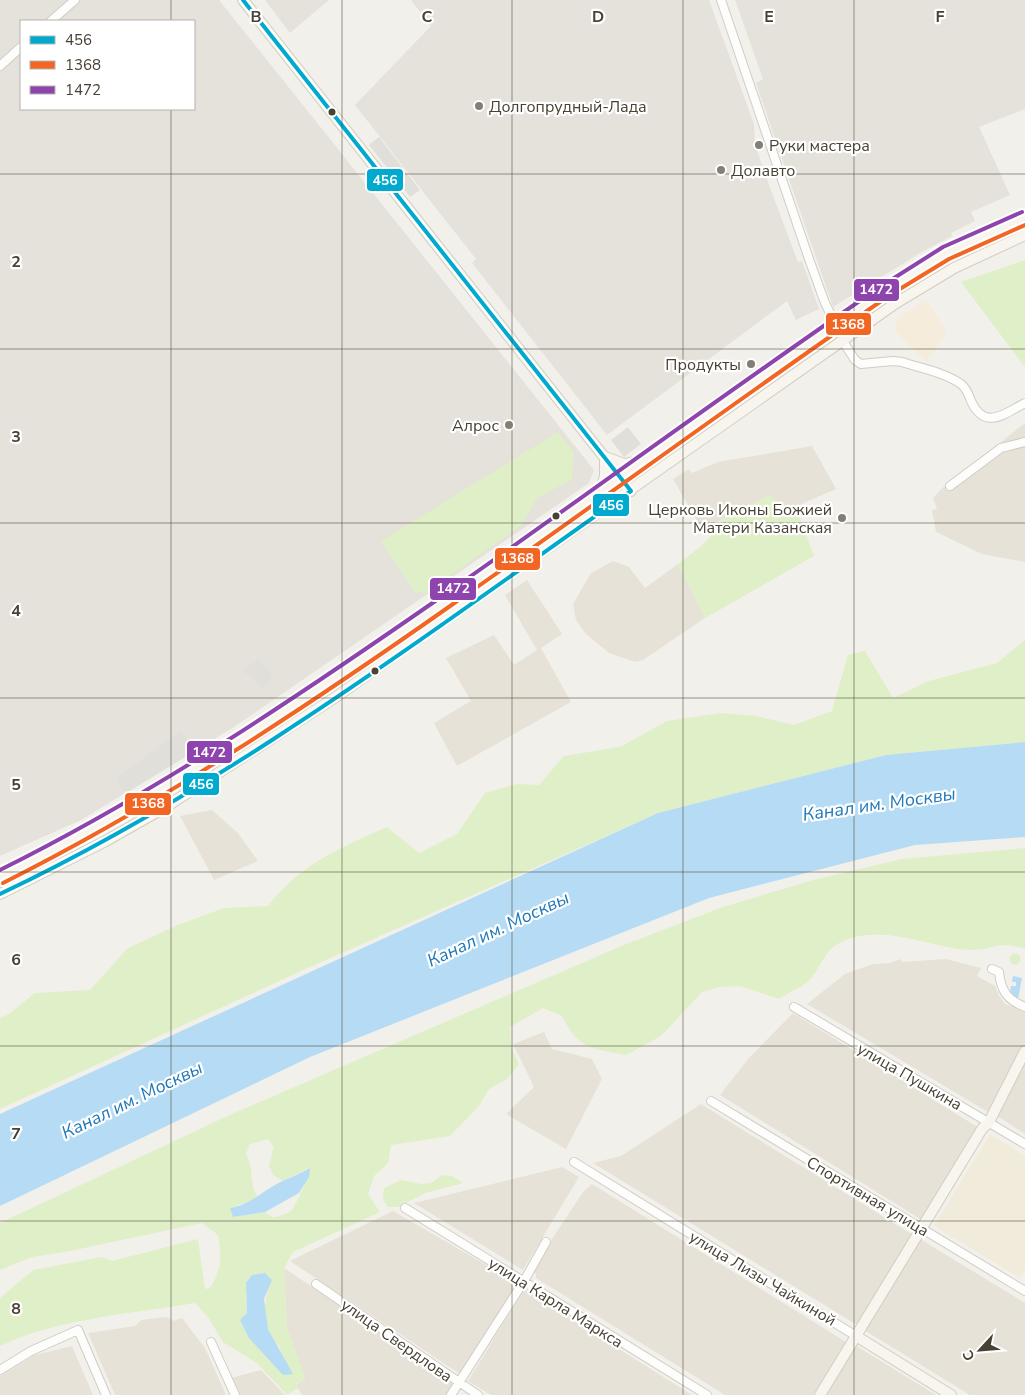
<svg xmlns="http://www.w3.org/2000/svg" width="1025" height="1395" viewBox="0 0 1025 1395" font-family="'Nunito Sans',sans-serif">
<rect width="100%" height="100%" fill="#f2f0ea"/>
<path fill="#e7e2d7" d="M1025,423V562L982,554L936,532L932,510L937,509L933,498L951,479L954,480Z
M812,446L836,489L783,512L770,495L713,524L704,533L673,479L689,469L692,473L718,462Z
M613,561L629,567L645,588L678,564L705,618L643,660L635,662L609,653L585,633L576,620L573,604L591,573Z
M527,580L562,634L541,648L571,702L457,766L434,723L471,701L446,658L494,635L514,665L537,650L505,595Z
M212,810L238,833L258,861L214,880L180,816Z
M901,959L902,962L946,959L981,968L977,976L995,986L999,996L1005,1004L1025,1010V1044L988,1112L807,1004L845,974L873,964L890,963Z
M793,1013L979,1128L922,1220L720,1095L748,1059Z
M544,1032L552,1049L592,1059L602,1079L566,1149L506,1114L534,1087L513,1044Z
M1025,1061V1134L997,1116Z
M701,1104L913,1235L857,1325L593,1163L621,1156Z
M562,1167L579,1177L523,1270L414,1203Z
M592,1184L846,1342L813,1395H725L536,1278V1274L532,1271L546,1248L583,1192Z
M393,1211L519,1284L460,1374L290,1261Z
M920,1239L1025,1303V1395H970L864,1330Z
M284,1268L455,1383L448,1395H302L296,1385L305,1378L287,1328Z
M524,1290H525L692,1395H491L468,1381Z
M164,1317L170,1318L173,1321L182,1318L205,1348L226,1395H115L88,1333L135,1326L141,1320Z
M855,1345L936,1395H825Z
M72,1346L93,1395H0V1376L35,1355Z
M261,1370L285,1395H238L231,1378Z"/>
<path fill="#f6ecdb" d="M926,300L947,332L926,362L894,330L897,318Z"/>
<path fill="#e5e1db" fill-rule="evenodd" d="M0,0H219L594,470L589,483L234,727L81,820L0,856ZM21,21H194V109H21Z
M265,0H329L290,33Z
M411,0H709L754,124L755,145L772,193L798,262L802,261L819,309L796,320L787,301L607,435L472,263L476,259L355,105L431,26Z
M735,0H1025V109L979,127L1010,195L971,212L975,221L951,233L952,236L920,253L833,307L756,83L763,79Z"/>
<path fill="#f1ebdb" d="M990,1134L1025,1156V1270L1020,1278L934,1226Z"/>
<path fill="#dfefc7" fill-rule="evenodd" d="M1025,260V367L961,282Z
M558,432L574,452L572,479L536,499L522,525L425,593L415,592L381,541Z
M770,495L783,512L797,510L814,556L705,618L678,564C693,552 713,540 720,521Z
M1025,640V742L886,755L658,813L301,971L0,1109V1018L9,1014L35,993L90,990L128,948L178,925L224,908L268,906C300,864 340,848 387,827L419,853L457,834L485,793L517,784L539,785L564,756L620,747L667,721L721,713L756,716L794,725L832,711L848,655L865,651L893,698L929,681L997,663Z
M1025,848V949C998,939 993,951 969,950C926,947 877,920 836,945C824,953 821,965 813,976C807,985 789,992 779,999L740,986L720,987L702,992L661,1036L626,1055C591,1048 579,1050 562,1016L543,1008L510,1027L511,1047L519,1064L507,1079L489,1089L479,1106L450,1136L391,1145L388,1163L374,1176L368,1194L380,1212L293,1252L284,1268L287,1328L305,1378L296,1384L298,1388L287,1395L257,1363L223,1342L208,1317L195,1303C130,1314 60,1318 0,1346V1298L33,1270L102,1257L112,1261L198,1239L205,1289L210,1288C222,1270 222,1256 218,1235L202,1223L70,1251L32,1257L0,1270V1223L234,1113L624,945L720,908L813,880L902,859ZM268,1139L274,1147L269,1166L273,1175L283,1181L309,1168C308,1178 298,1201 292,1210C288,1214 278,1216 273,1218L265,1212L233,1217L230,1208L258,1198C248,1181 255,1171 246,1153L250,1144ZM269,1290C262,1304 265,1323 272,1337C273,1341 277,1343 279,1346C283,1354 282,1367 283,1375L241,1320L247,1313L246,1293Z
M1009.5 959a5.5 5.5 0 1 1 11 0a5.5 5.5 0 1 1-11 0Z
M442,1175L452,1176L463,1183L425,1193L398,1207H388L383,1199L384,1188L401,1180L421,1184L431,1183Z"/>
<path fill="#e1dfd9" d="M379,137L420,190L410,197L369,145Z
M628,427L641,444L624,457L611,440Z
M258,660L273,677L263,688L242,670Z
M181,731L195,751L128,792L123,790L116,778Z"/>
<path fill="#b6dbf4" d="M1025,742V837L915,845L709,898L310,1057L0,1206V1114L658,813L886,755Z
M1013,976L1022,978L1018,999L1010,994L1011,986H1016V982H1012Z
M310,1168L309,1177L299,1193L265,1212L233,1217L230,1208C249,1205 259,1194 275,1185C286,1179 298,1175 310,1168Z
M265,1273L272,1280L264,1299L268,1329L293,1374L283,1375L249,1338L240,1320L247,1313L246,1283L252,1275Z"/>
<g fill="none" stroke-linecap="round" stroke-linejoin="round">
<g stroke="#d0cdc7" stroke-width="10">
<path id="street" d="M721,0L809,259L825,303L836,325
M51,21L75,0
M0,66L21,47
M842,340L855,360L861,364L893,361L902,362C920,368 946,373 961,384C966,388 969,395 971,401C985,431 1004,414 1025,403
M950,486L1001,448L1025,442
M992,969L999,972C1001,992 1008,1000 1025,1007
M794,1007L1025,1144
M711,1101L1025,1291
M574,1162L856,1336
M405,1208L707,1395
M316,1284L478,1395
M211,1342L235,1395
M0,1370L31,1351L78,1330L106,1395
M451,1395L524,1281L546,1242"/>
</g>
<g stroke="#d2cdc0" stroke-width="12">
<path id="secondary" d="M243,0L631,491
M608,458L624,464L642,461
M600,493L605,476V457
M0,877C149,806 285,714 419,620C576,511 729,397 887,290L946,253L1025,218
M0,894L104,842L164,808L334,698L896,303L954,268L1025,235
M856,1336L951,1395
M820,1395L982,1129L989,1122L1025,1051"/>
</g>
<use href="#street" stroke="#fdfdfc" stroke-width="8"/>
<use href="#secondary" stroke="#f7f5ee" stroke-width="10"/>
<g stroke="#fff" stroke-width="8">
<path id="bus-1" d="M0,894C226,787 427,634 631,491L243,0"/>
</g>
<g stroke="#fff" stroke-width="8">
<path id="bus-2" d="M3,883C162,803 308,706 453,604C599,502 743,396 890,295L949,259L1025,225"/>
</g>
<g stroke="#fff" stroke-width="8">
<path id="bus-3" d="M0,870C157,792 300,695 444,595C591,492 735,386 883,285L943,247L1022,212"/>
</g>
<use href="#bus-1" stroke="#00a9ce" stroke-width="4"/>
<use href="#bus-2" stroke="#f26522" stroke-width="4"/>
<use href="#bus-3" stroke="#8e44ad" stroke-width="4"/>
</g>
<path fill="none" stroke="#494134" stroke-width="1" stroke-opacity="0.55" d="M171,0V21M342,0V1395M512,0V1395M683,0V1395M854,0V1395M171,109V1395M0,174H1025M0,349H1025M0,523H1025M0,698H1025M0,872H1025M0,1046H1025M0,1221H1025"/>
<g fill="#847e74" stroke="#fff" stroke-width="2">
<circle cx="479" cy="106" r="5"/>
<circle cx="759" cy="145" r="5"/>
<circle cx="721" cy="170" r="5"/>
<circle cx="751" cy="364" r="5"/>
<circle cx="509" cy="425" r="5"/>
<circle cx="842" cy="518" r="5"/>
</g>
<g fill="#494134" stroke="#fff" stroke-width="2">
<circle cx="332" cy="112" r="4.5"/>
<circle cx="556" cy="516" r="4.5"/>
<circle cx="375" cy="671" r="4.5"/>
</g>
<g text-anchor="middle" stroke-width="4.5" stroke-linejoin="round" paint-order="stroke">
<g font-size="16" fill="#494134" stroke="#fff" text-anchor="start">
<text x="489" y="112">Долгопрудный-Лада</text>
<text x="769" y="151">Руки мастера</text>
<text x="731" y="176">Долавто</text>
<text x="741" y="370" text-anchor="end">Продукты</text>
<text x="499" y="431" text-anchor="end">Алрос</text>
<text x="832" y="515" text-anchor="end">Церковь Иконы Божией<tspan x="832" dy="18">Матери Казанская</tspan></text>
</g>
<g font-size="16" fill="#494134" stroke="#fff">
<text transform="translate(910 1076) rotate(30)" y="6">улица Пушкина</text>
<text transform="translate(868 1196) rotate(31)" y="6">Спортивная улица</text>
<text transform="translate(763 1278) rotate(31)" y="6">улица Лизы Чайкиной</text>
<text transform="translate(556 1302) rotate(32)" y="6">улица Карла Маркса</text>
<text transform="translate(397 1340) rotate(35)" y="6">улица Свердлова</text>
</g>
<g font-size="18" font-style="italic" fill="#2078b9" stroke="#fff">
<text transform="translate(879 804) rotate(-8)" y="6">Канал им. Москвы</text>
<text transform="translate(498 929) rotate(-25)" y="6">Канал им. Москвы</text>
<text transform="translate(132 1100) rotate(-26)" y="6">Канал им. Москвы</text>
</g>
</g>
<g font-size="16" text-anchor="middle" font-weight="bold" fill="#494134" stroke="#fff" stroke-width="4.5" stroke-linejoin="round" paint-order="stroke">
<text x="256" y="22">B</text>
<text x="427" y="22">C</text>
<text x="598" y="22">D</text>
<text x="769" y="22">E</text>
<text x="940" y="22">F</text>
<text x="16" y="267">2</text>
<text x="16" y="442">3</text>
<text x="16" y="616">4</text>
<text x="16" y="790">5</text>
<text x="16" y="965">6</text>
<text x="16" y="1139">7</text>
<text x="16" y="1314">8</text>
</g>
<g stroke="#fff" stroke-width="2">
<rect x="366" y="168" width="38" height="24" rx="5" fill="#00a9ce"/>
<rect x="853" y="278" width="47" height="24" rx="5" fill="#8e44ad"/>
<rect x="825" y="312" width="47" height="24" rx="5" fill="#f26522"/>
<rect x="592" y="493" width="38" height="24" rx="5" fill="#00a9ce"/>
<rect x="494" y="547" width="47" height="24" rx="5" fill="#f26522"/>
<rect x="429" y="577" width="48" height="24" rx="5" fill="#8e44ad"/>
<rect x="186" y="740" width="47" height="24" rx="5" fill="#8e44ad"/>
<rect x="182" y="772" width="38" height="24" rx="5" fill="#00a9ce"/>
<rect x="124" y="792" width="48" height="24" rx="5" fill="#f26522"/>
</g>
<g font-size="14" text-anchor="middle" font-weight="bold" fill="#fff">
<text x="385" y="185">456</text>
<text x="876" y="294">1472</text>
<text x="848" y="329">1368</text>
<text x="611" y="510">456</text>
<text x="517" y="563">1368</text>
<text x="453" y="593">1472</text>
<text x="209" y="757">1472</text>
<text x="201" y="789">456</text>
<text x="148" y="808">1368</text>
</g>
<rect x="20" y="20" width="175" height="90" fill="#ffffff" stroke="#b6b3ae"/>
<rect x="30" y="36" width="25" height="8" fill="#00a9ce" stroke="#b6b3ae"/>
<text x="65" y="45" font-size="15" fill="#494134">456</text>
<rect x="30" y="61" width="25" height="8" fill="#f26522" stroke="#b6b3ae"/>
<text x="65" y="70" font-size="15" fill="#494134">1368</text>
<rect x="30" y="86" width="25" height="8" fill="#8e44ad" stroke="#b6b3ae"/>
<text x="65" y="95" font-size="15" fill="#494134">1472</text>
<g transform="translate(980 1350) rotate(244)" stroke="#ffffff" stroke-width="4" paint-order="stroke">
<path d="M0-4L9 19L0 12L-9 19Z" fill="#494134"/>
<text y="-8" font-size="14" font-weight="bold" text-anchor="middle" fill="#494134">С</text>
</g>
</svg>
